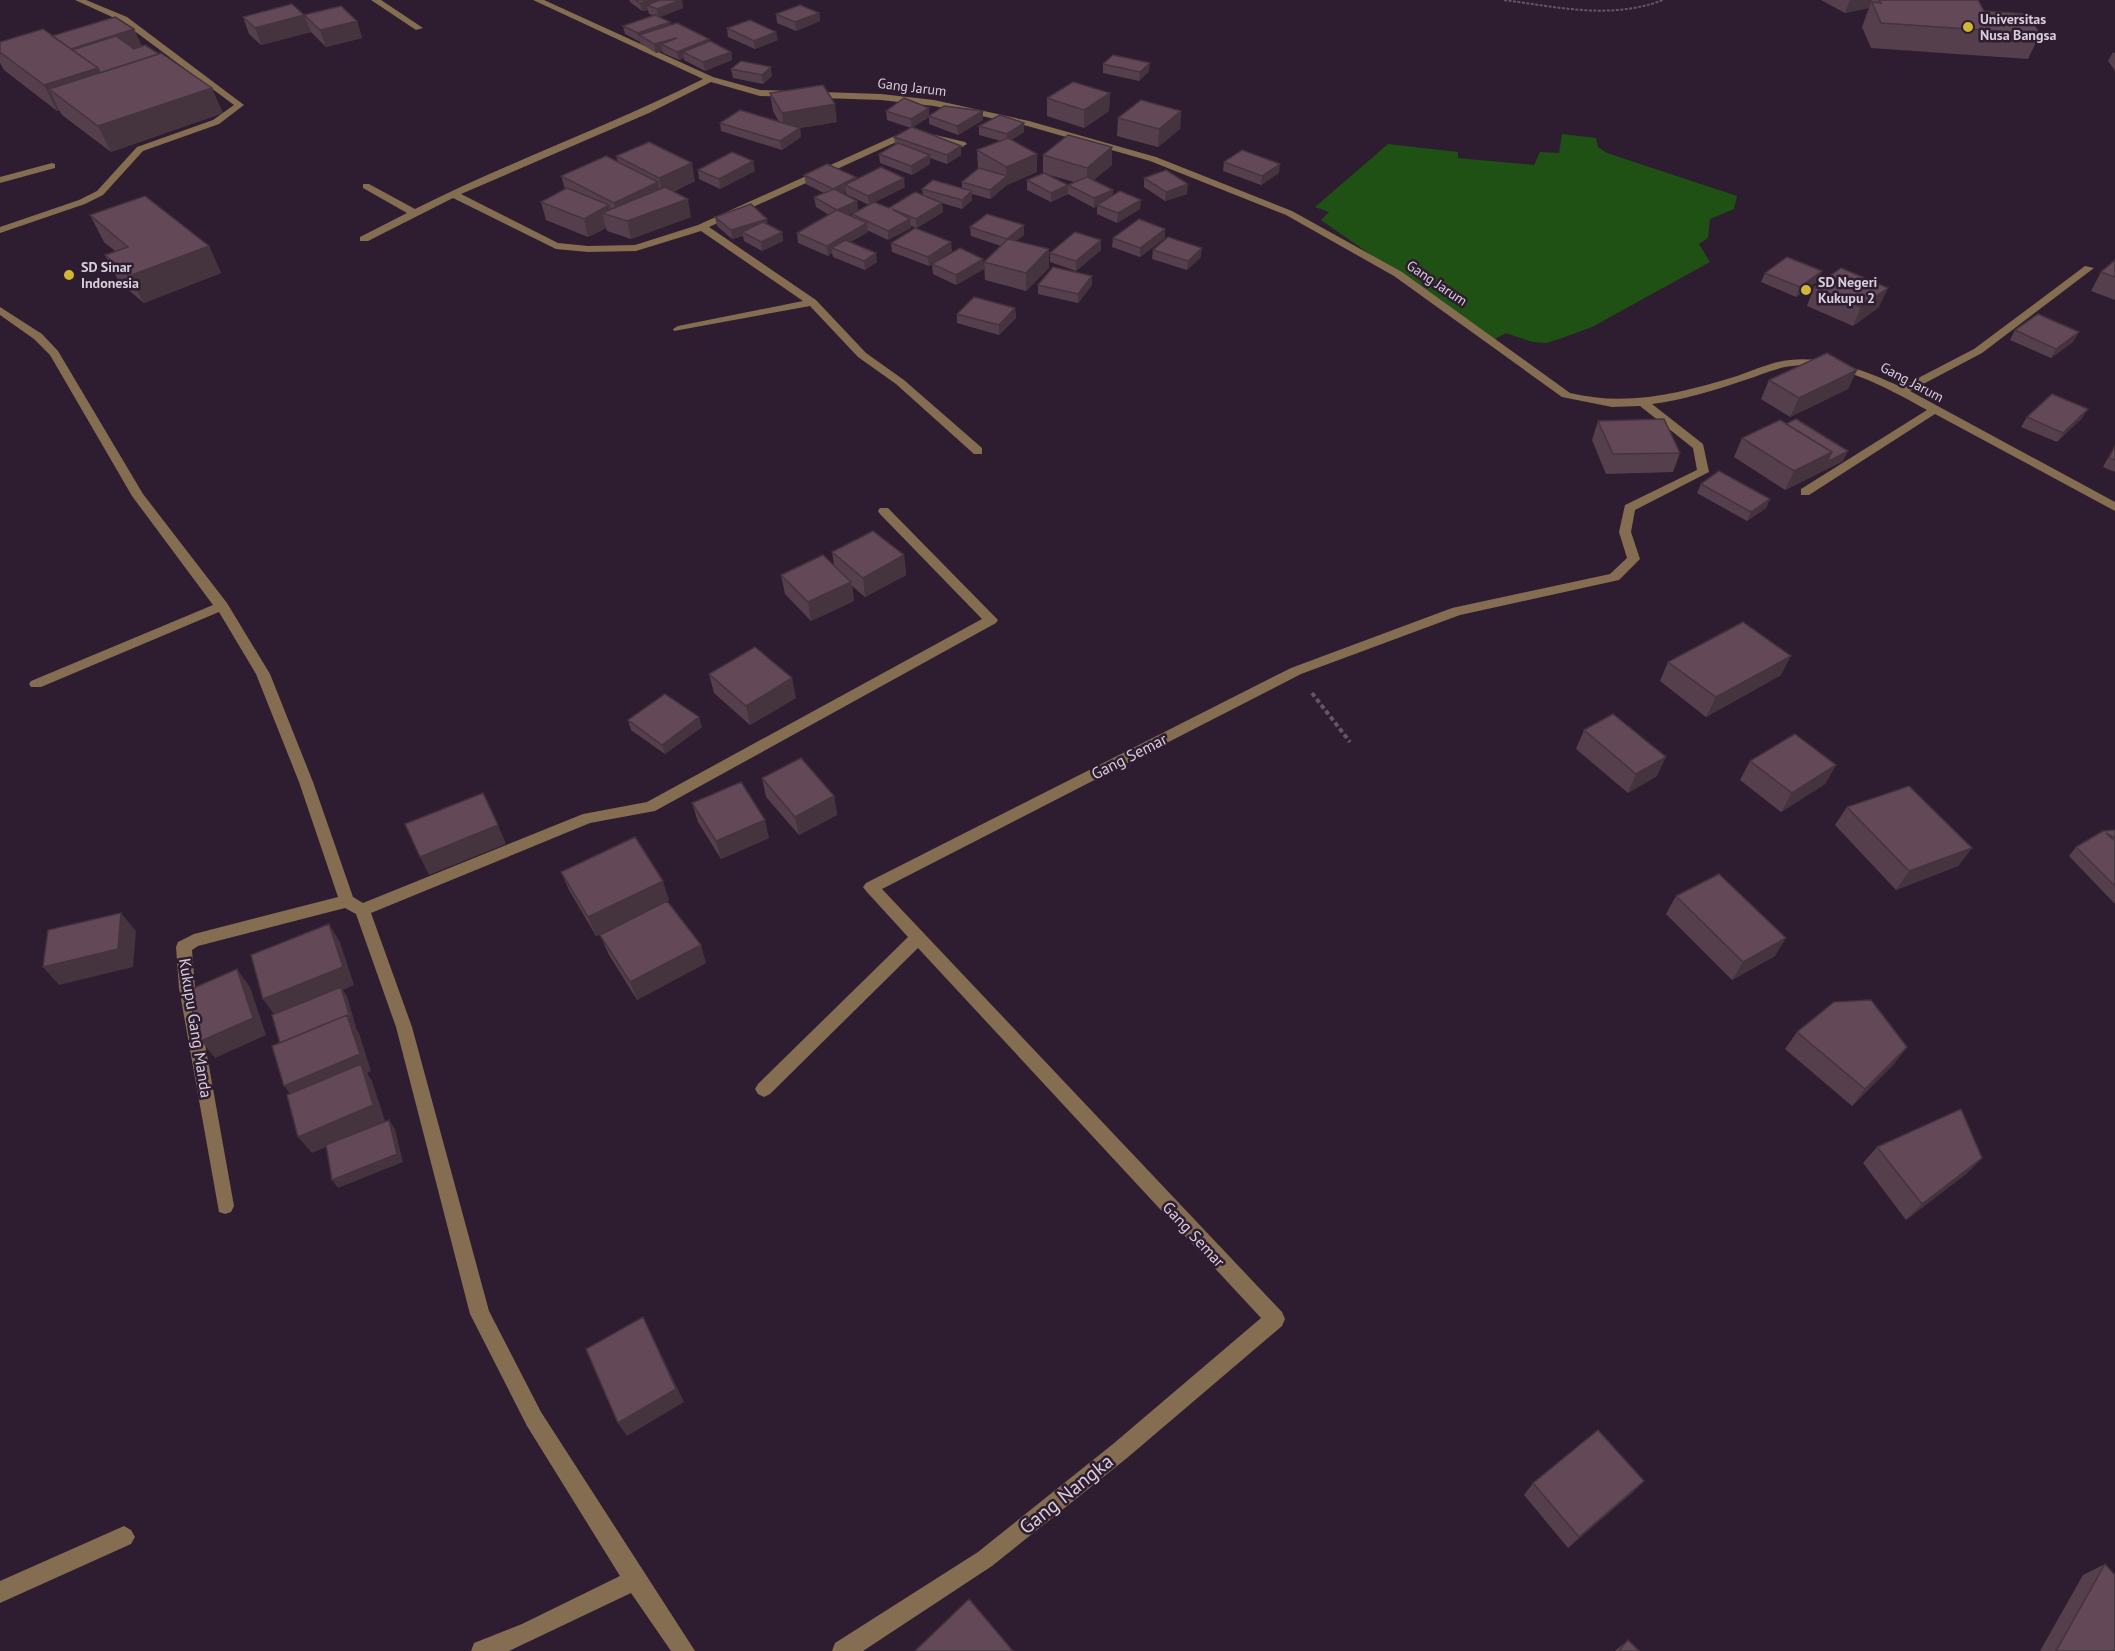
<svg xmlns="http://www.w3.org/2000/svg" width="2115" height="1651" viewBox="0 0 2115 1651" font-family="'PT Sans',sans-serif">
<rect width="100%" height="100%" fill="#2e1d30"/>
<path fill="#1f5014" d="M1562,134L1596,138L1598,147L1607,153L1737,196L1734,209L1710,219L1708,238L1699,244L1710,262L1592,327L1559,339L1546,343L1532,342L1506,333L1493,340L1321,220L1329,212L1315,207L1388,144L1458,152V158L1534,165L1540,152L1559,153Z"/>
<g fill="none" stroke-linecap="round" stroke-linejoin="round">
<path stroke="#645566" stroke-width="2" stroke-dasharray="3 1.5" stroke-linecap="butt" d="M1504,0C1558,7 1610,20 1663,0"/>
<path stroke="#645566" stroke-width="4" stroke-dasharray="4.5 3" stroke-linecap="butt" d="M1312,693L1350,742"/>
<path fill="#846d50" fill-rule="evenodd" d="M75,0H86L127,17L244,105L219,124L143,151L103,195L85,204L0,233V227L79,200L97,191L137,147L213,120L234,105L121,21Z
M371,0H381L423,28L416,30Z
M533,0H544L713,77L760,90L881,94L934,100L1029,121L1156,157L1292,211L1402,272L1570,393C1628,407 1681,393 1737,376C1755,370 1771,362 1790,360C1829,356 1866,371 1901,387L1974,349L2085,266L2094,268L1982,353L1910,391L2115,502V511L1935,414L1809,495H1801V489L1927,410C1885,387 1835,358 1785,367C1771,370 1758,376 1745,380C1715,390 1684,400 1652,404L1703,444L1709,472L1635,510L1631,532L1640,559L1619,580L1460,615L1301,674L882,889L1282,1312L1285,1319L1282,1326L1127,1458L992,1566L863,1651H832L835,1643L978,1552L1113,1444L1261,1318L918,948L770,1094L764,1097L758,1094L755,1089L758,1084L908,937L866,891L863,887L866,883L1291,668L1452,608L1610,574L1627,558L1619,532L1625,505L1697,470L1693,448L1640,406L1612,407L1562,397L1394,276L1286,215L1150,161L1024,125L934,106L881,100L760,96L711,82L649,113L461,194L558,243L588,246L635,245L698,225L910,129L965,142L967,144L962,147L914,134L709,227L816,300L866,353L904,380L982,448V454H974L896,384L858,357L810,306L674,331L673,329L678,326L803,301L701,231L636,251L588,252L556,249L453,198L368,241H360V237L407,213L363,188V184H369L415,209C509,162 609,126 703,79Z
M52,163L55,164V168L0,183V177Z
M0,307L42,334L58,351L143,494L227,603L270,674L313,782L353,897L363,903L583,814L647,802L982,619L880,514L878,511L880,508H888L998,620L996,623L655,811L590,823L371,913L412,1027L489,1311L541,1412L695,1651H671L631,1593L509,1651H471L474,1643L522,1624L620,1576L527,1426L470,1314L396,1027L356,914L345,908L198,946L192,950L195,988L234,1206L231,1212L225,1214L219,1212L179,988L176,947L178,942L194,934L338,897L299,782L256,674L219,612L41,687H31L29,684L31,681L213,605L132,496L50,355L34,339L0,315Z
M124,1526L131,1530L135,1537L131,1544L0,1603V1581Z"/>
</g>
<path fill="#553f4c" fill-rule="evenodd" d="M629,0H682L683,8L660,17L670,25L731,52L732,60L705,71L684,60V58L679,60L663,53L662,51L656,53L640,43V42L625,34L623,26L653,15L649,14L648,10L642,11L630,2Z
M1821,0H1978L1984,11L2040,34L2028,59L1871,48L1862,27L1869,8L1845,13Z
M819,13L820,21L796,31L777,23L776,14Z
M304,15L357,21L362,38L326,47L311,32L261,45L249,34L243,17Z
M727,28L778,40L755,49L728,37Z
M52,36L142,46L223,113L111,152L62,115L59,110L57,111L4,70L0,63V42Z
M2113,52L2115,53V71L2108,61Z
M1103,64L1149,71L1139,81L1103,73Z
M731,69L772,76L763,84L733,78Z
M770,93L837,122L800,128L801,137L782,150L721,131L720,123L779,122L773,111Z
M1110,93L1109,111L1084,128L1047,116V98Z
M929,108V115L983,111V120L958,135L929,124V117L913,127L961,146V155L947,164L930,158V164L912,175L880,163L879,154L895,144L894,137L911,128L887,120L886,111Z
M1181,111L1180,129L1158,147L1117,136L1118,118Z
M1024,123V132L1011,140L1037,172L1007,185L990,199L972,194V200L962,209L942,203L943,212L917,228L911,226V228L888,240L867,230L868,232L850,242L877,262L865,270L833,257L832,253L828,256L798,243L797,233L829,215L816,207L814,197L824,193L806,184L804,175L856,177L857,179L905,187L875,202L889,208L923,195L922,189L962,188V182L978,168L977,150L1001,141L979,135V126ZM846,192V194L869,205L852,214V216L848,215L858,211L857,201L843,193Z
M1112,147V165L1093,180L1113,190L1112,196L1140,209L1117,223L1097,214V206L1094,208L1068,194V185L1074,182L1046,174L1068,194L1051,202L1027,190V180L1043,173V155Z
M616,156L695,181L673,192L691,217L631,239L607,231L606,228L588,237L546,220L541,202L565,189L561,176L618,162Z
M1224,162L1279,173L1261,185L1223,171Z
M698,170L755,171L720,189L699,179Z
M1144,178L1187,194L1165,201L1144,187Z
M90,215L209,246L221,273L144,303L119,282L105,255L115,251L104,242Z
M715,217L768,224L782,232L783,241L762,251L744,241L743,236L732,239L717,226Z
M970,227L1024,235L1016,241L1049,268L1026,291L985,280L984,262L1001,246L971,236Z
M1113,238H1165L1140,257L1112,247Z
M1101,240V250L1076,271L1050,262V253Z
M891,243L952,251L929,266L892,252Z
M1153,250L1201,257L1187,270L1152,259Z
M983,259L984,269L956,285L933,274L932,264Z
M2115,260V300L2091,291L2101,272Z
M1822,271L1818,281L1796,297L1761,282L1765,273Z
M1092,276V285L1078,303L1038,294V285Z
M1814,287L1879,307L1853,326L1807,306Z
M1015,308L1016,318L999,335L957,323V314Z
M2015,330L2079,332L2073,342L2051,358L2010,340Z
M1857,370L1848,389L1790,417L1761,399L1769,380Z
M2088,409L2082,418L2057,442L2021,427L2027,417Z
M1598,421L1680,453L1673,472L1606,474L1592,440Z
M1742,438L1843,461L1785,490L1734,457Z
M2115,445V472L2103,467Z
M1701,484L1770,499L1766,508L1747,521L1697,493Z
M832,552L904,555L906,575L865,597L852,586L854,601L811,621L785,594L781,575L834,565Z
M1668,662L1781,675L1706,717L1660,681Z
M709,674L796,698L750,725L714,693Z
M628,720L702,727L665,754L631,730Z
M1584,730L1657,776L1628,793L1576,749Z
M1750,761L1836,765L1825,784L1781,812L1740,780Z
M762,778L834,796L837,815L799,835L766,797Z
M692,803L769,838L721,859L698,822Z
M1847,807L1972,848L1958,866L1896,890L1835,825Z
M2115,830V904L2069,856L2076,847Z
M561,872L669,900L596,936L569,890Z
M1676,896L1775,956L1732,980L1666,914Z
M600,935L706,963L637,1000L608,953Z
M1797,1032L1907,1047L1893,1065L1852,1106L1785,1049Z
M1877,1147L1982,1158L1966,1174L1906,1220L1863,1163Z
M1644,1481L1632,1493L1568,1548L1524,1495L1533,1483Z
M2105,1564L2115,1651H2040L2083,1575Z
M1628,1640L1639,1651H1615L1616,1650Z"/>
<path fill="#45333e" d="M650,0H671L647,5L648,10L642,11L640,3Z
M680,0H682L683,8L658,18L657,9Z
M1850,0H1872L1869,8L1845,13Z
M819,13L820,21L796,31L795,22Z
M304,15L311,32L261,45L255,28Z
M357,21L362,38L326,47L320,30Z
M670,22L672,30L639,35L640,42L638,33Z
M134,29L142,46L84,64L65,50Z
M776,32L778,40L755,49L754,41Z
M677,38L661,44L663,51L656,53L654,44Z
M709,39L710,48L683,52L684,58L679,60L677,52Z
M731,52L732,60L705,71L703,62Z
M1150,63L1149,71L1139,81L1140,72Z
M771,67L772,76L763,84L762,75Z
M98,68L110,93L49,89L59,110L57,111L44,85Z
M212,88L223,113L111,152L98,126Z
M1110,93L1109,111L1084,128V110Z
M835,104L837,122L800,128L801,137L782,150L780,141L785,131L782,113Z
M929,108V117L912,128L911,119Z
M983,111V120L958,135L957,126Z
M1181,111L1180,129L1158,147L1159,129Z
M1024,123V132L1007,143V134Z
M961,146V155L947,164V155Z
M1112,147V165L1087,186V168Z
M1037,154V172L1007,185L990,199V190L1007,176L1006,167Z
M930,155V164L912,175L911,166Z
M753,161L755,171L720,189L719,179Z
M692,163L695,181L663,196L659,178Z
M1280,164L1279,173L1261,185L1262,176Z
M856,177L857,186L845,185L846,192L834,198L833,189Z
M904,178L905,187L869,205L868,196Z
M658,182L662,200L617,218L614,203Z
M1188,184L1187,194L1165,201L1166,192Z
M1068,185V194L1051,202V193Z
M1113,190L1112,199L1097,205V206L1094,208V198Z
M972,191V200L962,209V200Z
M688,199L691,217L631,239L627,221Z
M1141,200L1140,209L1117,223L1118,213Z
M857,201L858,211L838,219L837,210Z
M942,203L943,212L917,228L916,219Z
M609,205L612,216L602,213L606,228L588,237L584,219Z
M767,219L768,228L742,232L743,236L732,239L731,230Z
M910,219L911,228L888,240V231Z
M867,223L868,232L837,250L832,248V253L828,256L827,246Z
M1024,225V235L1007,248V239Z
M1165,229V238L1140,257V248Z
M782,232L783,241L762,251L761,242Z
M1101,240V250L1076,271V261Z
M951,242L952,251L929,266L928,257Z
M209,246L221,273L144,303L129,276Z
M1202,248L1201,257L1187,270L1188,261Z
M1049,249V268L1026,291V273Z
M876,253L877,262L865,270L864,261Z
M983,259L984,269L956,285V275Z
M1822,271L1818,281L1796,297L1800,287Z
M1092,276V285L1078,303V294Z
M1888,288L1879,307L1853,326L1861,307Z
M1015,308L1016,318L999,335V325Z
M2079,332L2073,342L2051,358L2056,349Z
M1857,370L1848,389L1790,417L1799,398Z
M2088,409L2082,418L2057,442L2063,433Z
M1848,451L1843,461L1785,490L1794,471L1832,452Z
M1770,499L1766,508L1747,521L1751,512Z
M904,555L906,575L865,597L863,578Z
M851,582L854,601L811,621L808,602Z
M1791,656L1781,675L1706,717L1716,697Z
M792,678L796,698L750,725L746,706Z
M699,717L702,727L665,754L662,745Z
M1666,757L1657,776L1628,793L1636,774Z
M1836,765L1825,784L1781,812L1792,793Z
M834,796L837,815L799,835L795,817Z
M765,820L769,838L721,859L716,841Z
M498,825L506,844L429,875L420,857Z
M1972,848L1958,866L1896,890L1909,871Z
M663,881L669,900L596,936L588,917Z
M121,913L136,931L133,967L59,985L43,967Z
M329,924L340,942L354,985L343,990L347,996L356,1027H355L359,1033L371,1071L367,1073L372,1081L385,1121L312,1153L298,1137L297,1103L284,1086L288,1056L276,1017L263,999Z
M1786,938L1775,956L1732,980L1743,962Z
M701,945L706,963L637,1000L630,982Z
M237,969L250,987L266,1035L215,1058L201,1041Z
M1907,1047L1893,1065L1852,1106L1865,1089Z
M389,1120L395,1129L403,1162L338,1188L332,1180Z
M1982,1158L1966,1174L1906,1220L1922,1204Z
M643,1317L650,1331L684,1402L627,1436L618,1423Z
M1644,1481L1632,1493L1568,1548L1579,1537Z"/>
<path fill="#634958" stroke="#45333e" stroke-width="1.5" d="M636,0H650L640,3Z
M660,0H680L657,9L647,5Z
M1879,0H1978L1984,11L2028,14L2040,34L1881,23L1872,2L1881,3Z
M292,4L304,15L255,28L243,17Z
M800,5L819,13L795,22L776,14Z
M341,6L357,21L320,30L304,15Z
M655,15L670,22L638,33L623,26Z
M115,17L134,29L71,49L52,36Z
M750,20L776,32L754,41L727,28Z
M677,23L709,39L677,52L661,44L677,38L654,44L639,35Z
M43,29L98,68L44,85L0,52V42Z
M116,36L134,49L145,45L159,54L100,73L98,68L72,50Z
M710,41L731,52L703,62L683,52Z
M161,53L212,88L98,126L49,89Z
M1113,55L1150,63L1140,72L1103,64Z
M741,61L771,67L762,75L731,69Z
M1073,82L1110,93L1084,110L1047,98Z
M823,85L835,104L782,113L770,93Z
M904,98L929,108L911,119L886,111Z
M1141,100L1181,111L1159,129L1118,118Z
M944,106L983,111L957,126L929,116Z
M740,110L800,128L780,141L720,123Z
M1000,115L1024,123L1007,134L979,126Z
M912,127L961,146L947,155L894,137Z
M1068,135L1112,147L1087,168L1043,155Z
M1008,138L1037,154L1006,167L977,150Z
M649,142L692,163L659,178L616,156Z
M898,143L930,155L911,166L879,154Z
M1242,150L1280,164L1262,176L1224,162Z
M732,152L753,161L719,179L698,170Z
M606,156L658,182L614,203L561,176Z
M827,164L856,177L833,189L804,175Z
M881,167L904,178L868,196L845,185Z
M979,168L1007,176L990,190L962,182Z
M1166,170L1188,184L1166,192L1144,178Z
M1044,173L1068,185L1051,193L1027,180Z
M1087,177L1113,190L1094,198L1068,185Z
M933,180L972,191L962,200L922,189Z
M665,187L688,199L627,221L602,213Z
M567,188L609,205L584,219L541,202Z
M834,189L857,201L837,210L867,223L827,246L797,233L837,210L814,197Z
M1120,191L1141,200L1118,213L1097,205Z
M915,192L942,203L916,219L892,209L910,219L888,231L852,214L874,202L889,208Z
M145,196L209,246L129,276L105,255L128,247L90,215Z
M751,204L767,219L731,230L715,217Z
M987,214L1024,225L1007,239L970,227Z
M1139,219L1165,229L1140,248L1113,238Z
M763,222L782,232L761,242L742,232Z
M915,228L951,242L928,257L891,243Z
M1075,232L1101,240L1076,261L1050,253Z
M1168,237L1202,248L1188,261L1153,250Z
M1008,239L1049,249L1026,273L984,262Z
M845,240L876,253L864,261L832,248Z
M960,248L983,259L956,275L932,264Z
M1787,257L1822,271L1800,287L1765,273Z
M2115,260V277L2101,272Z
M1053,267L1092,276L1078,294L1038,285Z
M1841,268L1888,288L1861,307L1814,287Z
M974,297L1015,308L999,325L957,314Z
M2038,314L2079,332L2056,349L2015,330Z
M1827,353L1857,370L1799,398L1769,380Z
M2052,394L2088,409L2063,433L2027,417Z
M1664,419L1680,453L1613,454L1598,421Z
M1796,419L1848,451L1827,462L1832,452L1786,424Z
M1780,420L1832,452L1794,471L1742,438Z
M2115,446V460L2109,458Z
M1719,471L1770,499L1751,512L1701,484Z
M873,531L904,555L863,578L832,552Z
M823,555L851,582L808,602L781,575Z
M1743,622L1791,656L1716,697L1668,662Z
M755,647L792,678L746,706L709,674Z
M665,694L699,717L662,745L628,720Z
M1613,714L1666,757L1636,774L1584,730Z
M1795,734L1836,765L1792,793L1750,761Z
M801,758L834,796L795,817L762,778Z
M741,782L765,820L716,841L692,803Z
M1909,786L1972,848L1909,871L1847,807Z
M483,793L498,825L420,857L405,824Z
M2115,830V838L2106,833L2115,841V886L2076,847L2103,831Z
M635,837L663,881L588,917L561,872Z
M1719,874L1786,938L1743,962L1676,896Z
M667,901L701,945L630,982L600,935Z
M121,913L118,949L43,967L48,930Z
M329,924L343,967L263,999L251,955Z
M237,969L253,1018L201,1041L187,991Z
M341,987L350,1018L349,1019L347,1015L280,1043L272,1015Z
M1871,1000L1907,1047L1865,1089L1797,1032L1834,1002Z
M347,1015L360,1054L284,1086L272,1046Z
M361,1064L373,1105L298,1137L287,1095Z
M1961,1109L1982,1158L1922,1204L1877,1147Z
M389,1120L397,1154L332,1180L326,1145Z
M643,1317L676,1389L618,1423L586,1349Z
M1598,1430L1644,1481L1579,1537L1533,1483Z
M2105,1564L2115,1575V1651H2056Z
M969,1599L1013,1651H917L916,1650Z
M1628,1640L1639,1651H1619Z"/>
<g fill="#d2b635" stroke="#2e1d30" stroke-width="2">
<circle cx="1968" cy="27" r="6"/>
<circle cx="69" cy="275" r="6"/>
<circle cx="1806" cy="290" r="6"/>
</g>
<g text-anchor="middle" stroke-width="5" stroke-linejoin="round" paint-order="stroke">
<g font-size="14" font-weight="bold" fill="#d8cdda" stroke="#2e1d30" text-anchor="start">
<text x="1980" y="24">Universitas<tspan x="1980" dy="16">Nusa Bangsa</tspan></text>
<text x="81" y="272">SD Sinar<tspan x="81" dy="16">Indonesia</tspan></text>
<text x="1818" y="287">SD Negeri<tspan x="1818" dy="16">Kukupu 2</tspan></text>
</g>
<g font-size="14" fill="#d8cdda" stroke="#2e1d30">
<text transform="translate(912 87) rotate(7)" y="5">Gang Jarum</text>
<text transform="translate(1437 283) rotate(34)" y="5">Gang Jarum</text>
<text transform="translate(1912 382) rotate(28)" y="5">Gang Jarum</text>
</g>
<g font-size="16" fill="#d8cdda" stroke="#2e1d30">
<text transform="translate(1129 756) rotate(-27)" y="6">Gang Semar</text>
<text transform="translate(196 1028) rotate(81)" y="6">Kukupu Gang Manda</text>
<text transform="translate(1194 1234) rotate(47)" y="6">Gang Semar</text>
</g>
<g font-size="20" fill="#d8cdda" stroke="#2e1d30">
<text transform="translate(1066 1494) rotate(-39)" y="7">Gang Nangka</text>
</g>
</g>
</svg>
